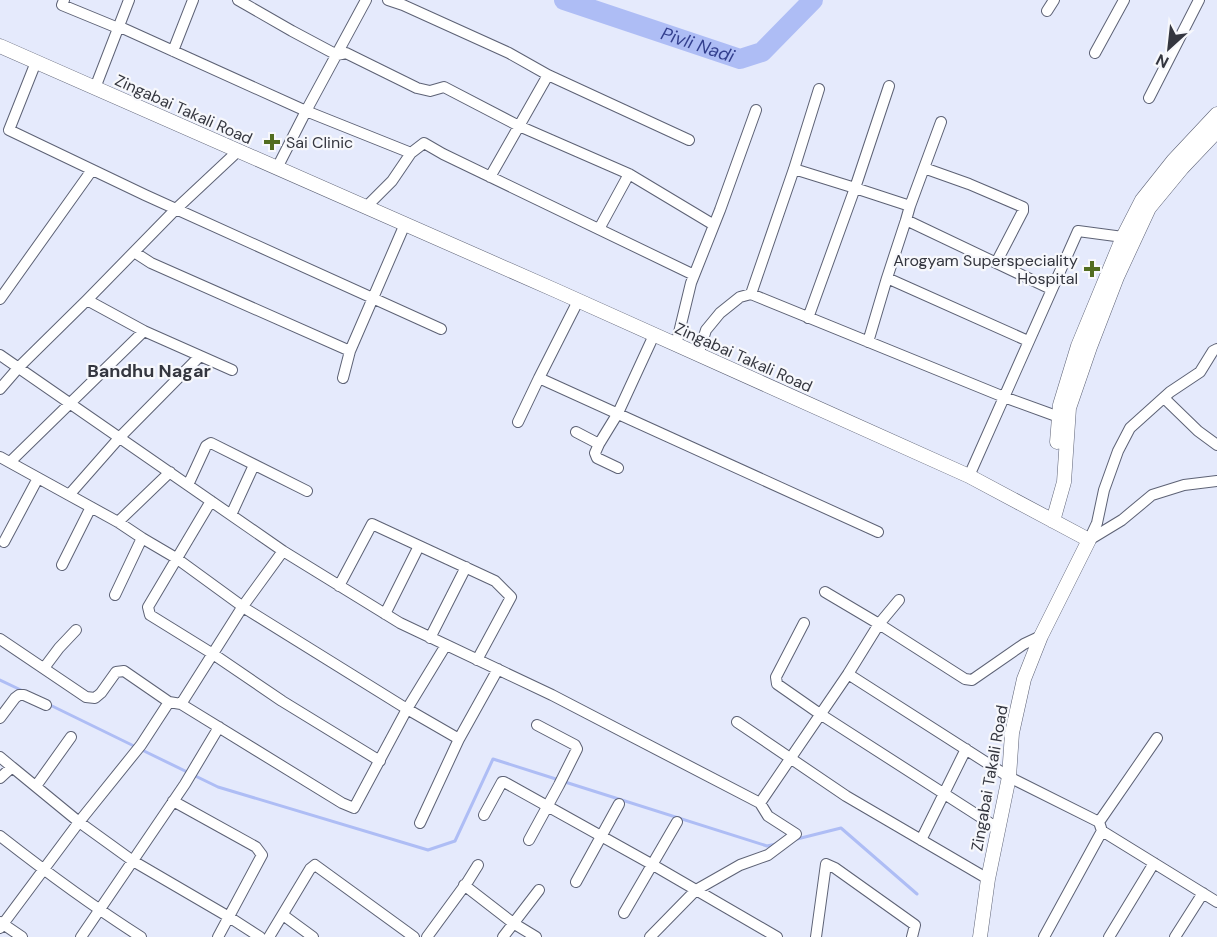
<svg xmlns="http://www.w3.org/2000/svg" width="1217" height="937" viewBox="0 0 1217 937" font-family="'DM Sans',sans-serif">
<rect width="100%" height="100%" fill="#e5eafc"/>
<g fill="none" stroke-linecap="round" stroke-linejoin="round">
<path stroke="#aebdf5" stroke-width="3" d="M0,680L23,691
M48,704L136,747
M142,750L218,787L428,850L455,841L493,759L559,780
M565,782L767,846L776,844
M797,839L841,828L917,894"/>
<path stroke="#aebdf5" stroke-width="20" id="s1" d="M564,0L740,59L762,52L813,0"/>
<g stroke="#5d6275" stroke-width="12">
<path id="minor" d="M64,0L62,5L118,28
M238,0L292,31L337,55L346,53L417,88L430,91L444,87L519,126L629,174L714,225
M388,0L403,5L509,53L548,75L490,177
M1047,11L1054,0
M118,26L306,111L411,153L424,143L443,154L694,275
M173,51L193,0
M1095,53L1124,0
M36,62L9,130L145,195L441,329
M548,75L689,140
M95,88L129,0
M1149,98L1199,0
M277,168L306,111L366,0
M924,168L941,122
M794,169L855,188L889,86
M910,206L924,168L969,184L1023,207V211L996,263
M366,207L392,181L411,153
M599,229L629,174
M134,252L151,263L350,351
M887,278L906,220L1051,289
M751,294L794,169L819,89
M0,299L92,170
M87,300L144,331L232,370
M808,318L855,188L910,206L906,220
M868,342L887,278L1028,341
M676,345L691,283L720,210L756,110
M1217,349L1213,351L1200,372L1170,392L1130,428L1118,451L1104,490L1097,523L1089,540L1122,520L1152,495L1184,485L1217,481
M0,355L283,551L400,623L552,695L760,803L848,674L879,624L899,600
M698,355L706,330L720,313L740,297L751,294L1004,397L1059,417
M343,378L350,351L405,224
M539,378L878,532
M0,389L19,367L87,300L176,209L238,151
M1164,398L1198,431L1217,445
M518,422L539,378L578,301
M576,432L599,444
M0,457L69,495L120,437L200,356
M10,462L144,331
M618,468L597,458L595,453L599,444L618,413L654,335
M969,476L1078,231L1123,237
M188,485L206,446L211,443L307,491
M69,495L118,522L142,538L176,558L246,609L407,709L446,645
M211,501L148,607L150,615L213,654L282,701L380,761
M231,515L254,465
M118,522L170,472
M4,542L38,478
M62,565L91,507
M339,586L372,524L495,581L511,597L477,660
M825,592L879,624L965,679L972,680L1024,644L1041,636
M115,595L142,538
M385,614L419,546
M804,623L776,677L777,684L820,714L999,829
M430,638L466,567
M0,639L86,697L95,698L101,693L116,672L124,671L169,702L181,704L342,803L354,808L407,709L459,739
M44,668L59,648L76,630
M848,674L1009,777L1099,822
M181,704L243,606L283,551
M0,718L15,698L19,695H24L46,705
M737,722L846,796L988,879
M0,757L12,767
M0,778L12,767L79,822L133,861L229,917L260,937
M36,786L71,737
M173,801L256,847L262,855L218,937
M484,815L502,782H504L653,865L777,937
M420,823L459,739L498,669
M1101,828L1099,822L1157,738
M0,836C46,872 92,906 141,937
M529,840L559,785L577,749L575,745L537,725
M921,840L966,749
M576,882L619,804
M464,885L513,923L536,937
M624,913L677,822
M283,915L313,937
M0,922L22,937
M0,928L79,822L141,745L169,702
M81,937L185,784L219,727
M269,937L310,869L315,865L414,937
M427,937L468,881L478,865
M503,937L539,890
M650,937L696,890L740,865L768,855L796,834L768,816L760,803
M816,937L826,864L835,868L915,925L912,937
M1044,937L1102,831L1217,902
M1109,937L1154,863
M1175,937L1203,893"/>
</g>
<g stroke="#5d6275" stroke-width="15">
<path id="tertiary" d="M0,46L557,291L969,476L1089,540L1041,636L1024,679L1012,733L1009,777L988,879L980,937
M1057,442L1060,405L1078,346L1123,237L1142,200L1173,161L1217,114
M1053,521L1064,482L1069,408L1090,347L1117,277L1149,208L1182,168L1217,131"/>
</g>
<use href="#minor" stroke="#fff" stroke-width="10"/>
<use href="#tertiary" stroke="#fff" stroke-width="14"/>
</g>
<g fill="#526d20" stroke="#f7f8fc" stroke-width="2">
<path d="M269 133h6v6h6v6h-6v6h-6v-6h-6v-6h6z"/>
<path d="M1089 260h6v6h6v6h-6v6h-6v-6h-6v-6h6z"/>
</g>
<g text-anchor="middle" stroke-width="4.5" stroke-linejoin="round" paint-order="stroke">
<g font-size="16" fill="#34363f" stroke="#f7f8fc">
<text transform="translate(184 109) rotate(24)" y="6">Zingabai Takali Road</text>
<text transform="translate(744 357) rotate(24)" y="6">Zingabai Takali Road</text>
<text transform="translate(989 778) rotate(-80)" y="6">Zingabai Takali Road</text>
</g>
<g font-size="16" fill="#34363f" stroke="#f7f8fc" text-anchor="start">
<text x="286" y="148">Sai Clinic</text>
<text x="1078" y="266" text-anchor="end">Arogyam Superspeciality<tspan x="1078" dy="18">Hospital</tspan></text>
</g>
<g font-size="18" font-style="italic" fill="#333f8e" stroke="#f7f8fc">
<text dy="6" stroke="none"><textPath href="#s1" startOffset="141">Pivli Nadi</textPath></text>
</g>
<g font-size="18" font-weight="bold" fill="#34363f" stroke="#f7f8fc">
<text x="149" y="377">Bandhu Nagar</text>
</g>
</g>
<g transform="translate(1169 48) rotate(207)" stroke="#f7f8fc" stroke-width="4.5" paint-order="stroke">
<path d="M0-4.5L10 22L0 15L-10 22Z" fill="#34363f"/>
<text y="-9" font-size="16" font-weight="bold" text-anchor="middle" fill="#34363f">N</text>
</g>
</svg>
